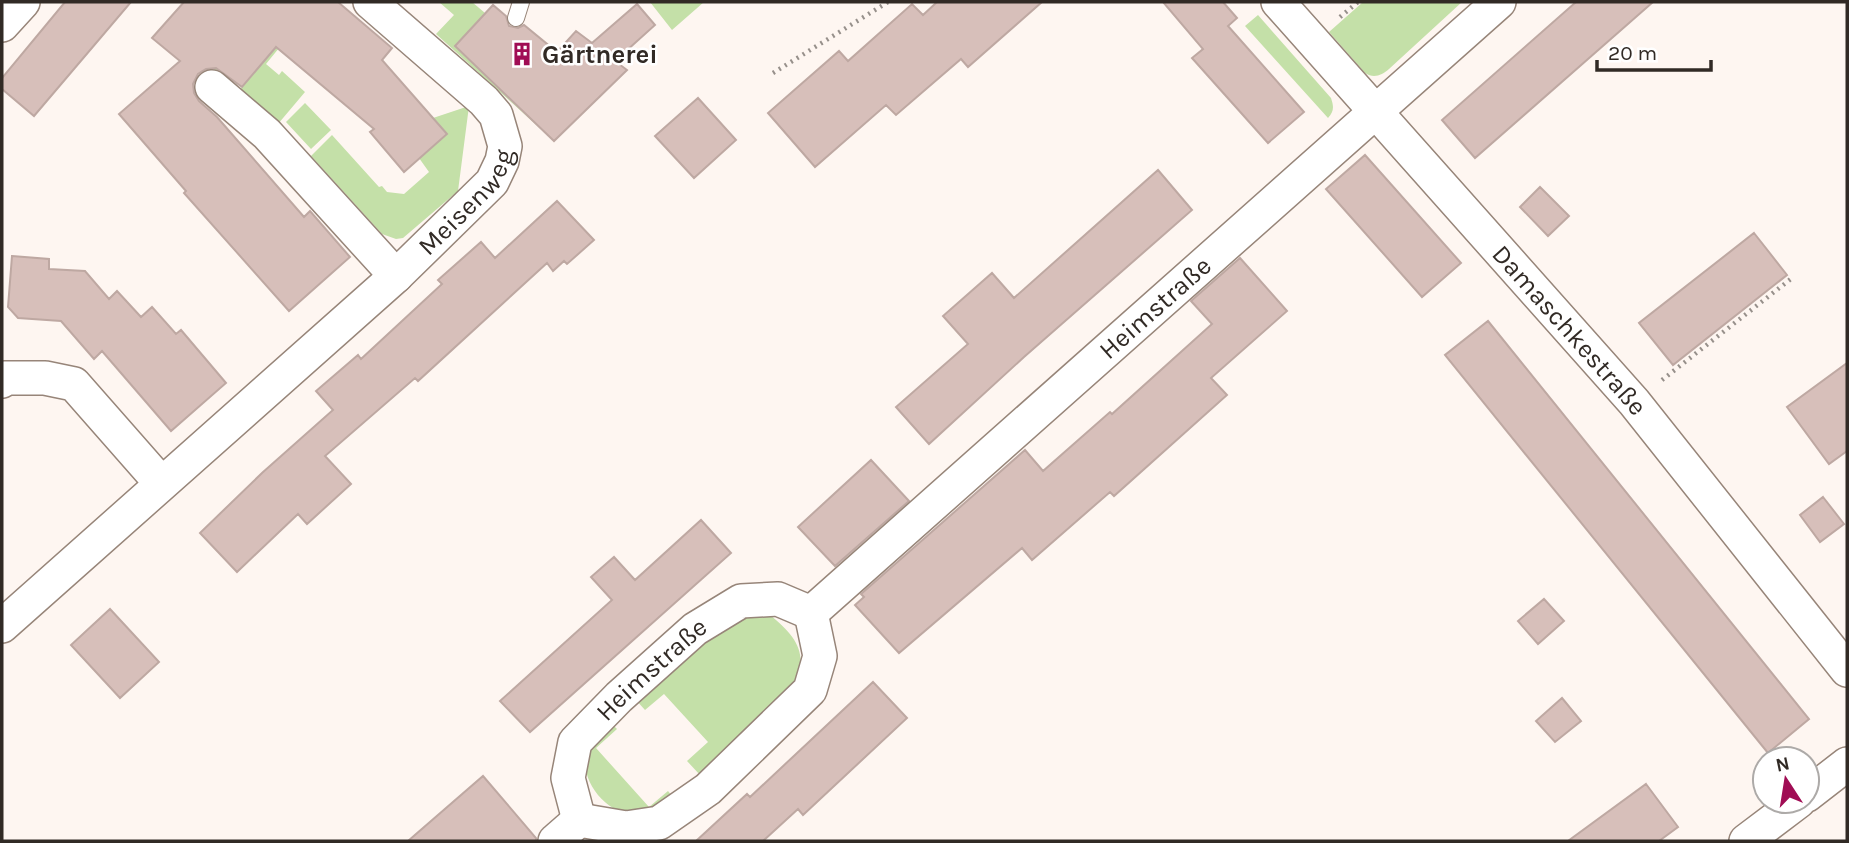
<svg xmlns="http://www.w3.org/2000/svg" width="1849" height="843" viewBox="0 0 1849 843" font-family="Karla,sans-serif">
<rect width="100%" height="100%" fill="#fef6f1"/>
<path fill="#c4e0a8" d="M439,2H472L485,13L456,46L554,141L436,34L454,15Z
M650,2H704L672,30Z
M1363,2H1462L1389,69C1382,75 1374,79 1365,73L1329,32Z
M306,15L266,64L279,75L282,71L305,92L278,124L240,90L255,72L236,56L221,74L204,62Z
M1258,15L1331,98C1334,107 1334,111 1328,118L1245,26Z
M305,103L331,130L311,149L286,122Z
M469,106L458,191L403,238L396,239L382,234L311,156L332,135L379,187L382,186L387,192L404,194L429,172L419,158L447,134L433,118Z
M770,615C794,635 808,650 797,683L700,775L687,761L708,742L664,694L645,710L636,700L731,616Z
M610,722L617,729L596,748L649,807L668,791L672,796C666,800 661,807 655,810C622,830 576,787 587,752C590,742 603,730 610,722Z"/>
<path fill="#d7bfba" stroke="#bea8a2" stroke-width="2" d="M65,2H131L34,116L2,89V78Z
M184,2H338L392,48L382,60L447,134L404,172L370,132L374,129L276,47L242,87L216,68L206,69L198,74L193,84L194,93L199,101L217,117L304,217L310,211L350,257L289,311L184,193L186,191L119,114L180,61L152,38Z
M937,2H1042L968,67L961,59L896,115L886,105L815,167L768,113L839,51L848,61L912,4L923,15Z
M1163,2H1223L1237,18L1228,26L1304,112L1268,143L1192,58L1203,49Z
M1576,2H1653L1475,158L1442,120Z
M637,4L655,25L615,61L627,70L554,141L455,46L493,5L506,16L509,26L518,28L524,25L557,52L576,31L592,43Z
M698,98L736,140L694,178L655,136Z
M1365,155L1461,263L1422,297L1326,189Z
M1158,170L1192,210L1024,357L929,444L896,407L968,344L943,316L992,273L1014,298Z
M1540,187L1569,216L1548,236L1520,207Z
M557,201L594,240L567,264L564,261L553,271L547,263L418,381L415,378L325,456L351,484L307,524L298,514L237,572L200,533L262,473L333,410L316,391L358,355L361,359L442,284L438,280L481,242L495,258Z
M1754,233L1787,275L1673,365L1639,323Z
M12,256L49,259V269L85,271L109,299L117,291L141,317L152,307L176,334L181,330L226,383L171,431L102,351L94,359L61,321L18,318L8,307Z
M1240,258L1287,311L1211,378L1227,395L1114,496L1110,492L1032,560L1022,548L899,653L855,605L864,597L861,594L1025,450L1043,471L1110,412L1112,414L1212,324L1191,301Z
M1488,321L1809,719L1768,753L1445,355Z
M1847,363V451L1829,464L1787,407Z
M871,460L909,501L835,566L798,527Z
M1823,497L1844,524L1820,542L1800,515Z
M701,520L731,553L530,732L500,701L612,600L591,577L614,557L635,580Z
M1544,599L1564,621L1538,644L1518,621Z
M110,609L159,662L120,698L71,645Z
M873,682L907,718L803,815L798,809L763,841H696L747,794L750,797Z
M1562,698L1581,721L1555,742L1536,721Z
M483,776L536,838V841H408Z
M1646,784L1678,827L1659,841H1568Z"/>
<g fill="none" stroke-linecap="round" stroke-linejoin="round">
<g stroke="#978579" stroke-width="18">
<path id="service" d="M516,18L521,2"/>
</g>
<g stroke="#978579" stroke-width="36">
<g id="minor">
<path id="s1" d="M1278,2L1634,402L1847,670"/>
<path d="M2,25L23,2"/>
<path d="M212,87L267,134L396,276"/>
<path d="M2,381L4,378H45L74,384L161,483"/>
<path id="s2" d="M811,613L1499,2"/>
<path id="s3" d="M2,626L396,276L492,182L502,161L505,146L496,115L484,101L370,2"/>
<path d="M1807,795L1847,764"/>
<path id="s4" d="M579,820L568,778L575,742L619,697L695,629L741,601L778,599L811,613"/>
<path d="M579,820L626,828L659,823L708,789L810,690L820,656L811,613"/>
<path d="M555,841L579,820"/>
<path d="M1746,841L1799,801"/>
</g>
</g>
<path stroke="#97908b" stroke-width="4.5" stroke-dasharray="2 5" stroke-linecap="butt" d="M1340,17L1358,2
M773,73L888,2
M1662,380L1792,278"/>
<use href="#service" stroke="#fff" stroke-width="16"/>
<use href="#minor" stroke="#fff" stroke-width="33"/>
</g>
<defs>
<g id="building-bare" transform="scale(1.89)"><path d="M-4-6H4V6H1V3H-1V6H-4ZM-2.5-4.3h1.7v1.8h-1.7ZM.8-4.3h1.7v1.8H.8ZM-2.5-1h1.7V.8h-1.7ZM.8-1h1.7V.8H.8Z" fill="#a00d54" stroke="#fff" stroke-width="2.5" paint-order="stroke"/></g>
</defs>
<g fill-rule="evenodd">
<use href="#building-bare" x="522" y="54"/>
</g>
<g text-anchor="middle" stroke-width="5" stroke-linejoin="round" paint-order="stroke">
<g font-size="26" font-weight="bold" fill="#312a25" stroke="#fff" text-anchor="start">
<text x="542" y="63">Gärtnerei</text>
</g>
<g font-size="26" fill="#312a25" stroke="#fff">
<text dy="9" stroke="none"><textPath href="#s3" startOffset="630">Meisenweg</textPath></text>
<text dy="9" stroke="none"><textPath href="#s2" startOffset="460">Heimstraße</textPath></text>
<text dy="9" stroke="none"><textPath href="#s1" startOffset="439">Damaschkestraße</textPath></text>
<text dy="9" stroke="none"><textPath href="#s4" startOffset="186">Heimstraße</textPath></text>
</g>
</g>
<rect width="1849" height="843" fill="none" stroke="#312a25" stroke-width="7"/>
<g transform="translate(1786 780) rotate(348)"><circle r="33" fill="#ffffff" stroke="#adaaa8" stroke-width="2"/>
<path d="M0-5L12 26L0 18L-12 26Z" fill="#a00d54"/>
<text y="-10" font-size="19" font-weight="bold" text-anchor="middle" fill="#312a25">N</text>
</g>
<path d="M1597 60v10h114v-10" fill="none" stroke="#312a25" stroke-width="3.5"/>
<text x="1608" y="60" font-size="21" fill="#312a25" stroke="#ffffff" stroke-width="5" paint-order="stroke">20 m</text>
</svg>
